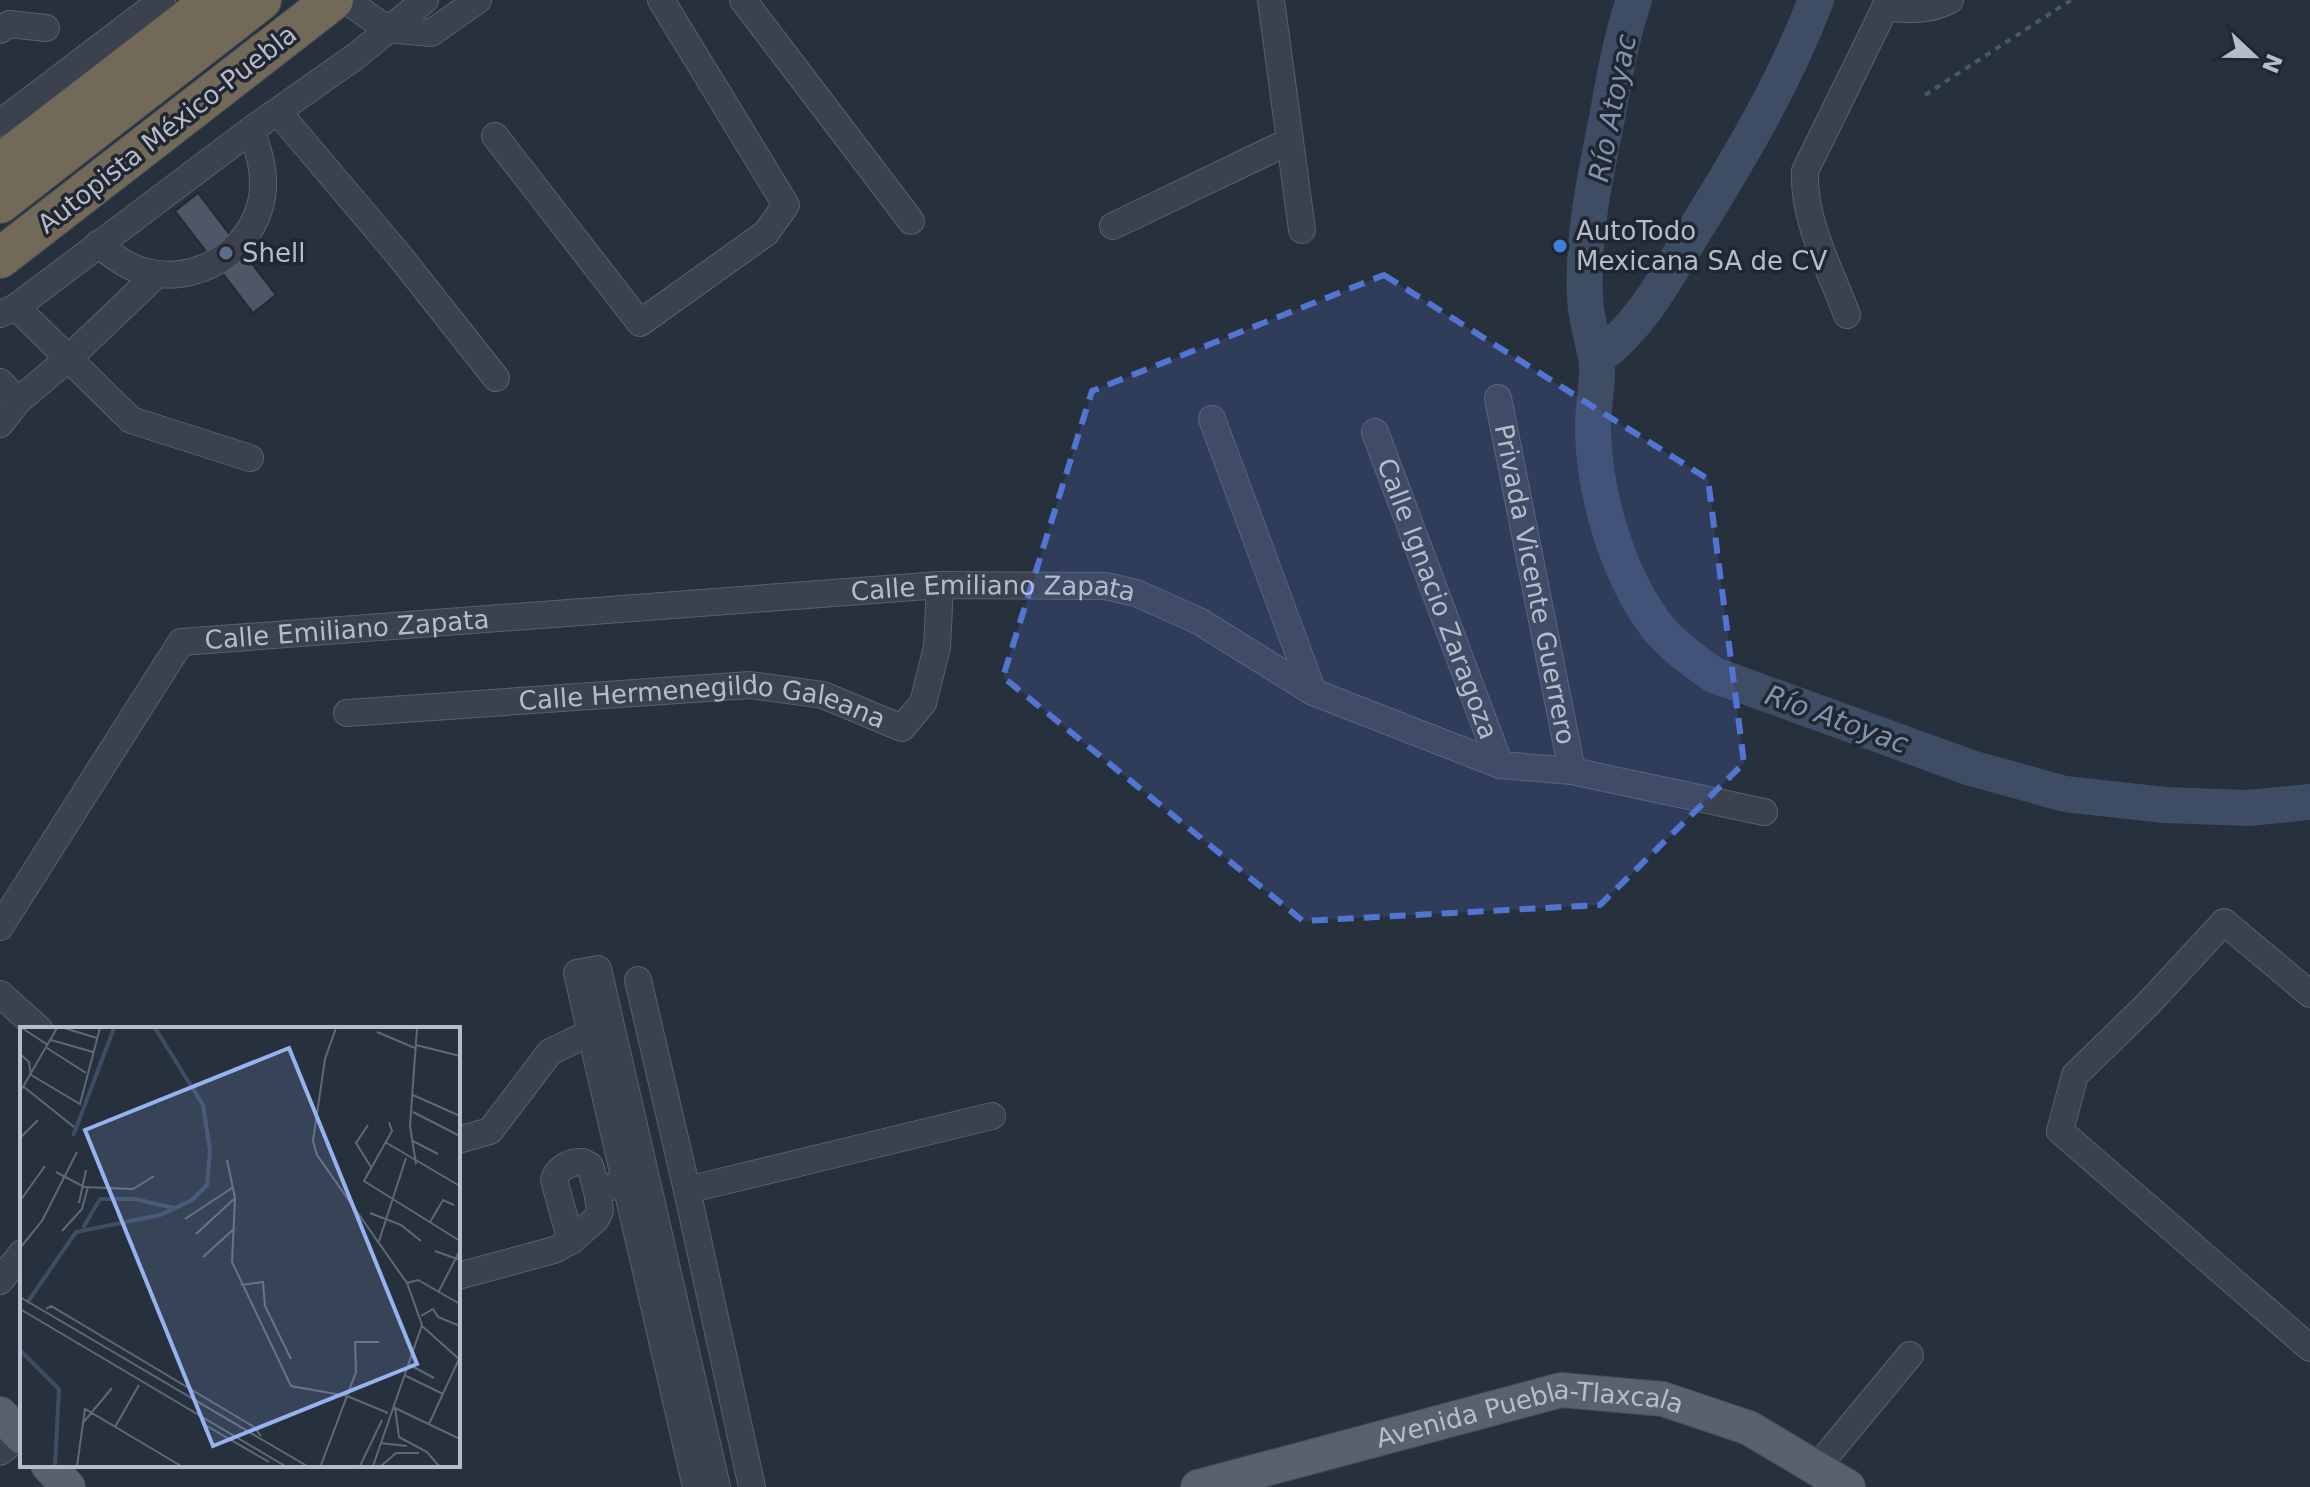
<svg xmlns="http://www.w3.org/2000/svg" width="2310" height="1487" viewBox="0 0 2310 1487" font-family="'DejaVu Sans',sans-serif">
<rect width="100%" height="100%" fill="#27303d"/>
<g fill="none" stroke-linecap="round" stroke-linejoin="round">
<path stroke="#3e4c64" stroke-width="36" d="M1634,0C1621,38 1614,78 1607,118C1595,177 1582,237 1585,298C1586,319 1592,337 1596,357C1600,375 1592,410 1593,430C1594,492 1617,573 1655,624C1670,644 1693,660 1714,675L1971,768L2065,794L2165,805L2248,808L2310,802
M1597,358C1642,326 1668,274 1696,228C1742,154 1785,81 1816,0"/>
</g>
<path fill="#4d5766" stroke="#222934" stroke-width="2" d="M198,193L276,295L253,313L175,211Z"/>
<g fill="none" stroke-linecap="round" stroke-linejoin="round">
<g stroke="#59606b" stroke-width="28">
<g id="minor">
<path d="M743,0L911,221"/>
<path d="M1271,0L1302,230"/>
<path d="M350,3L387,29L431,33L478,0"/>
<path d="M1885,7C1909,10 1929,11 1950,0"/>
<path d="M0,30L9,24L46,28"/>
<path d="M278,112L398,254L496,378"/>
<path d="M0,123L162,0"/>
<path d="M495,136L640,323L766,233L786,205L661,0"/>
<path d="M1113,226L1290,141"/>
<path d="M98,244C112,255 124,265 140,270C194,288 253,252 262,197C266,173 259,152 251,130"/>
<path d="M16,307L131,420L250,458"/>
<path d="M0,314L16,307L251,130L356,56L425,0"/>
<path d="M1847,315C1830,269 1803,221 1805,171L1889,0"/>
<path d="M0,382L18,401L0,424"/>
<path id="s1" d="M1498,398L1572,771"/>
<path d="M18,401L69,358L157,274"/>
<path d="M1212,419L1313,692"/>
<path id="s2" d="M1375,432L1500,765"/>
<path id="s3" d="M347,713L750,685L823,695L902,728L923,703L937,647L940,585"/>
<path id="s4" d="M0,927L181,642L940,585L1105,586L1136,593L1199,621L1313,692L1500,765L1572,771L1764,812"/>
<path d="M638,980L687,1190"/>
<path d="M0,994L39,1029"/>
<path d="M2310,994L2224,922L2147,1005L2075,1075L2060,1131L2310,1348"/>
<path d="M458,1140L490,1131L550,1052L575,1040L603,1030"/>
<path d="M571,1241L554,1180C557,1168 571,1161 583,1162L590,1166L597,1191"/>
<path d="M458,1276L554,1250L571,1241L596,1219L600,1211L597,1191L642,1178"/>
<path d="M0,1281L22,1253"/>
<path d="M0,1452L20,1436"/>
<path d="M1817,1467L1910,1355"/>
<path d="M696,1487L577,973L598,969L717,1487"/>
<path d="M752,1487L687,1190L992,1116"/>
</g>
</g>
<g stroke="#444b56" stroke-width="36">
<g id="major">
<path d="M0,1414L22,1437"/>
<path d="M48,1465L68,1487"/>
<path id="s5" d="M1198,1487L1561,1390L1663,1399L1749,1428L1848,1487"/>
</g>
</g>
<g stroke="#464d58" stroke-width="42">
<path id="highway" d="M0,164L213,0
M0,203L261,0
M0,258L333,0"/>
</g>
<path stroke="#495a5d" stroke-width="4" stroke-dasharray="6 6" stroke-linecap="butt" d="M1925,95L2071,0"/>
<use href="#minor" stroke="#3b424d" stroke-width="26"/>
<use href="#major" stroke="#59616d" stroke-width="34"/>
<use href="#highway" stroke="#726959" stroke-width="40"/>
</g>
<path fill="#5375d2" fill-opacity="0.2" stroke="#5375d2" stroke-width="6" stroke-dasharray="16 10" stroke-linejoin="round" d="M1384,275L1708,479L1744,763L1600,905L1303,921L1003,677L1092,391Z"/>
<circle fill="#3f7fe0" stroke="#202732" stroke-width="3" cx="1560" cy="246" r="8"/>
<circle fill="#5c6f8a" stroke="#202732" stroke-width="3" cx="226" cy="253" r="8"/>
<g text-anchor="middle" stroke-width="7" stroke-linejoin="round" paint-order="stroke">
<g font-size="26" fill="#b7bdc8" stroke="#202732">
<text transform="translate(167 129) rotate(-38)" y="9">Autopista México-Puebla</text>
<text dy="9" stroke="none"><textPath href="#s1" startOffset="190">Privada Vicente Guerrero</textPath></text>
<text dy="9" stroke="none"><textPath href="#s4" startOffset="1152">Calle Emiliano Zapata</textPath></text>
<text dy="9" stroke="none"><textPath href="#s2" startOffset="178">Calle Ignacio Zaragoza</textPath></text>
<text dy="9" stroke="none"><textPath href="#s4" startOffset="504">Calle Emiliano Zapata</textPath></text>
<text dy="9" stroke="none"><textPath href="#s3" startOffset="358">Calle Hermenegildo Galeana</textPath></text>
<text dy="9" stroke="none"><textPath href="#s5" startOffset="342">Avenida Puebla-Tlaxcala</textPath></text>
</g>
<g font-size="26" fill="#b7bdc8" stroke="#202732" text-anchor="start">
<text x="1576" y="240">AutoTodo<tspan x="1576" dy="30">Mexicana SA de CV</tspan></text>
<text x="242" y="262">Shell</text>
</g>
<g font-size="28" font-style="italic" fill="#8192ad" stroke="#202732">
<text transform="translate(1612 108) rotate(-79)" y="10">Río Atoyac</text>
<text transform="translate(1837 719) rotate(20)" y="10">Río Atoyac</text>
</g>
</g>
<g transform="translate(20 1027)">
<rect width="440" height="440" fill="#27303d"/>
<path fill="none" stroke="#3e4c64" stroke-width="4" d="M53,109L94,1M63,201L80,172H115L154,181M7,276L56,205L140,188L172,173L187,158L190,123L183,78L135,1M0,323L39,362L35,439"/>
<path fill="none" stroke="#616875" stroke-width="2" d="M2,1L28,18M44,1L77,11M316,1L305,32L293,114L297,128L387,256L402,298L353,439M357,5L395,21M31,13L73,25M396,18L440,29M27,21L66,46M0,27L9,35L11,48L60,77L80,1M4,60L54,100M0,65L37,1M393,68L440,89M393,85L440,109M369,95L372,104L344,154L440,214M348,98L336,116L351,140M0,111L18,93M393,114L418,127M365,115L440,159M207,133L215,171L212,235L271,359L327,369L368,386M396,137L390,99L397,1M36,145L64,160L113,162L134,149M0,174L25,139M59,176L66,143M350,186L381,198L401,214M165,192L212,161M410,195L423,173L434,178M42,204L62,182L68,160M176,207L214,172M359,214L386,131M0,221L22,194L57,125M415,224L440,233M183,230L215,201M387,256L398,253L440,277M221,258L243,255L245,279L271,332M419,264L440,223M0,270L287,439M0,282L265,439M26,282L31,279L234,400L241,409M401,289L413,282L418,290L440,299M402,299L439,332M388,337L414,351M384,348L423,367M375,380L379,410L407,425L419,439M375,381L440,412M62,397L92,361M409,397L439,332M185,398L249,435M95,400L119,358M360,416L387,419M301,438L336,345L335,315H359M57,439L65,382L161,439M340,439L362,393M361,439L376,426H399"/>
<path fill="#95b4ef" fill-opacity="0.15" stroke="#95b4ef" stroke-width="4" d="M269,21L397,337L193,419L65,103Z"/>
<rect width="440" height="440" fill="none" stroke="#b7bdc8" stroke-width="4"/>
</g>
<g transform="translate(2254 56) rotate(112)" stroke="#202732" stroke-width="6" paint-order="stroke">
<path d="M0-6L14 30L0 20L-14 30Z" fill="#b7bdc8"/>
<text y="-12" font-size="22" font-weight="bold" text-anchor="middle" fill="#b7bdc8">N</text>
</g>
</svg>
